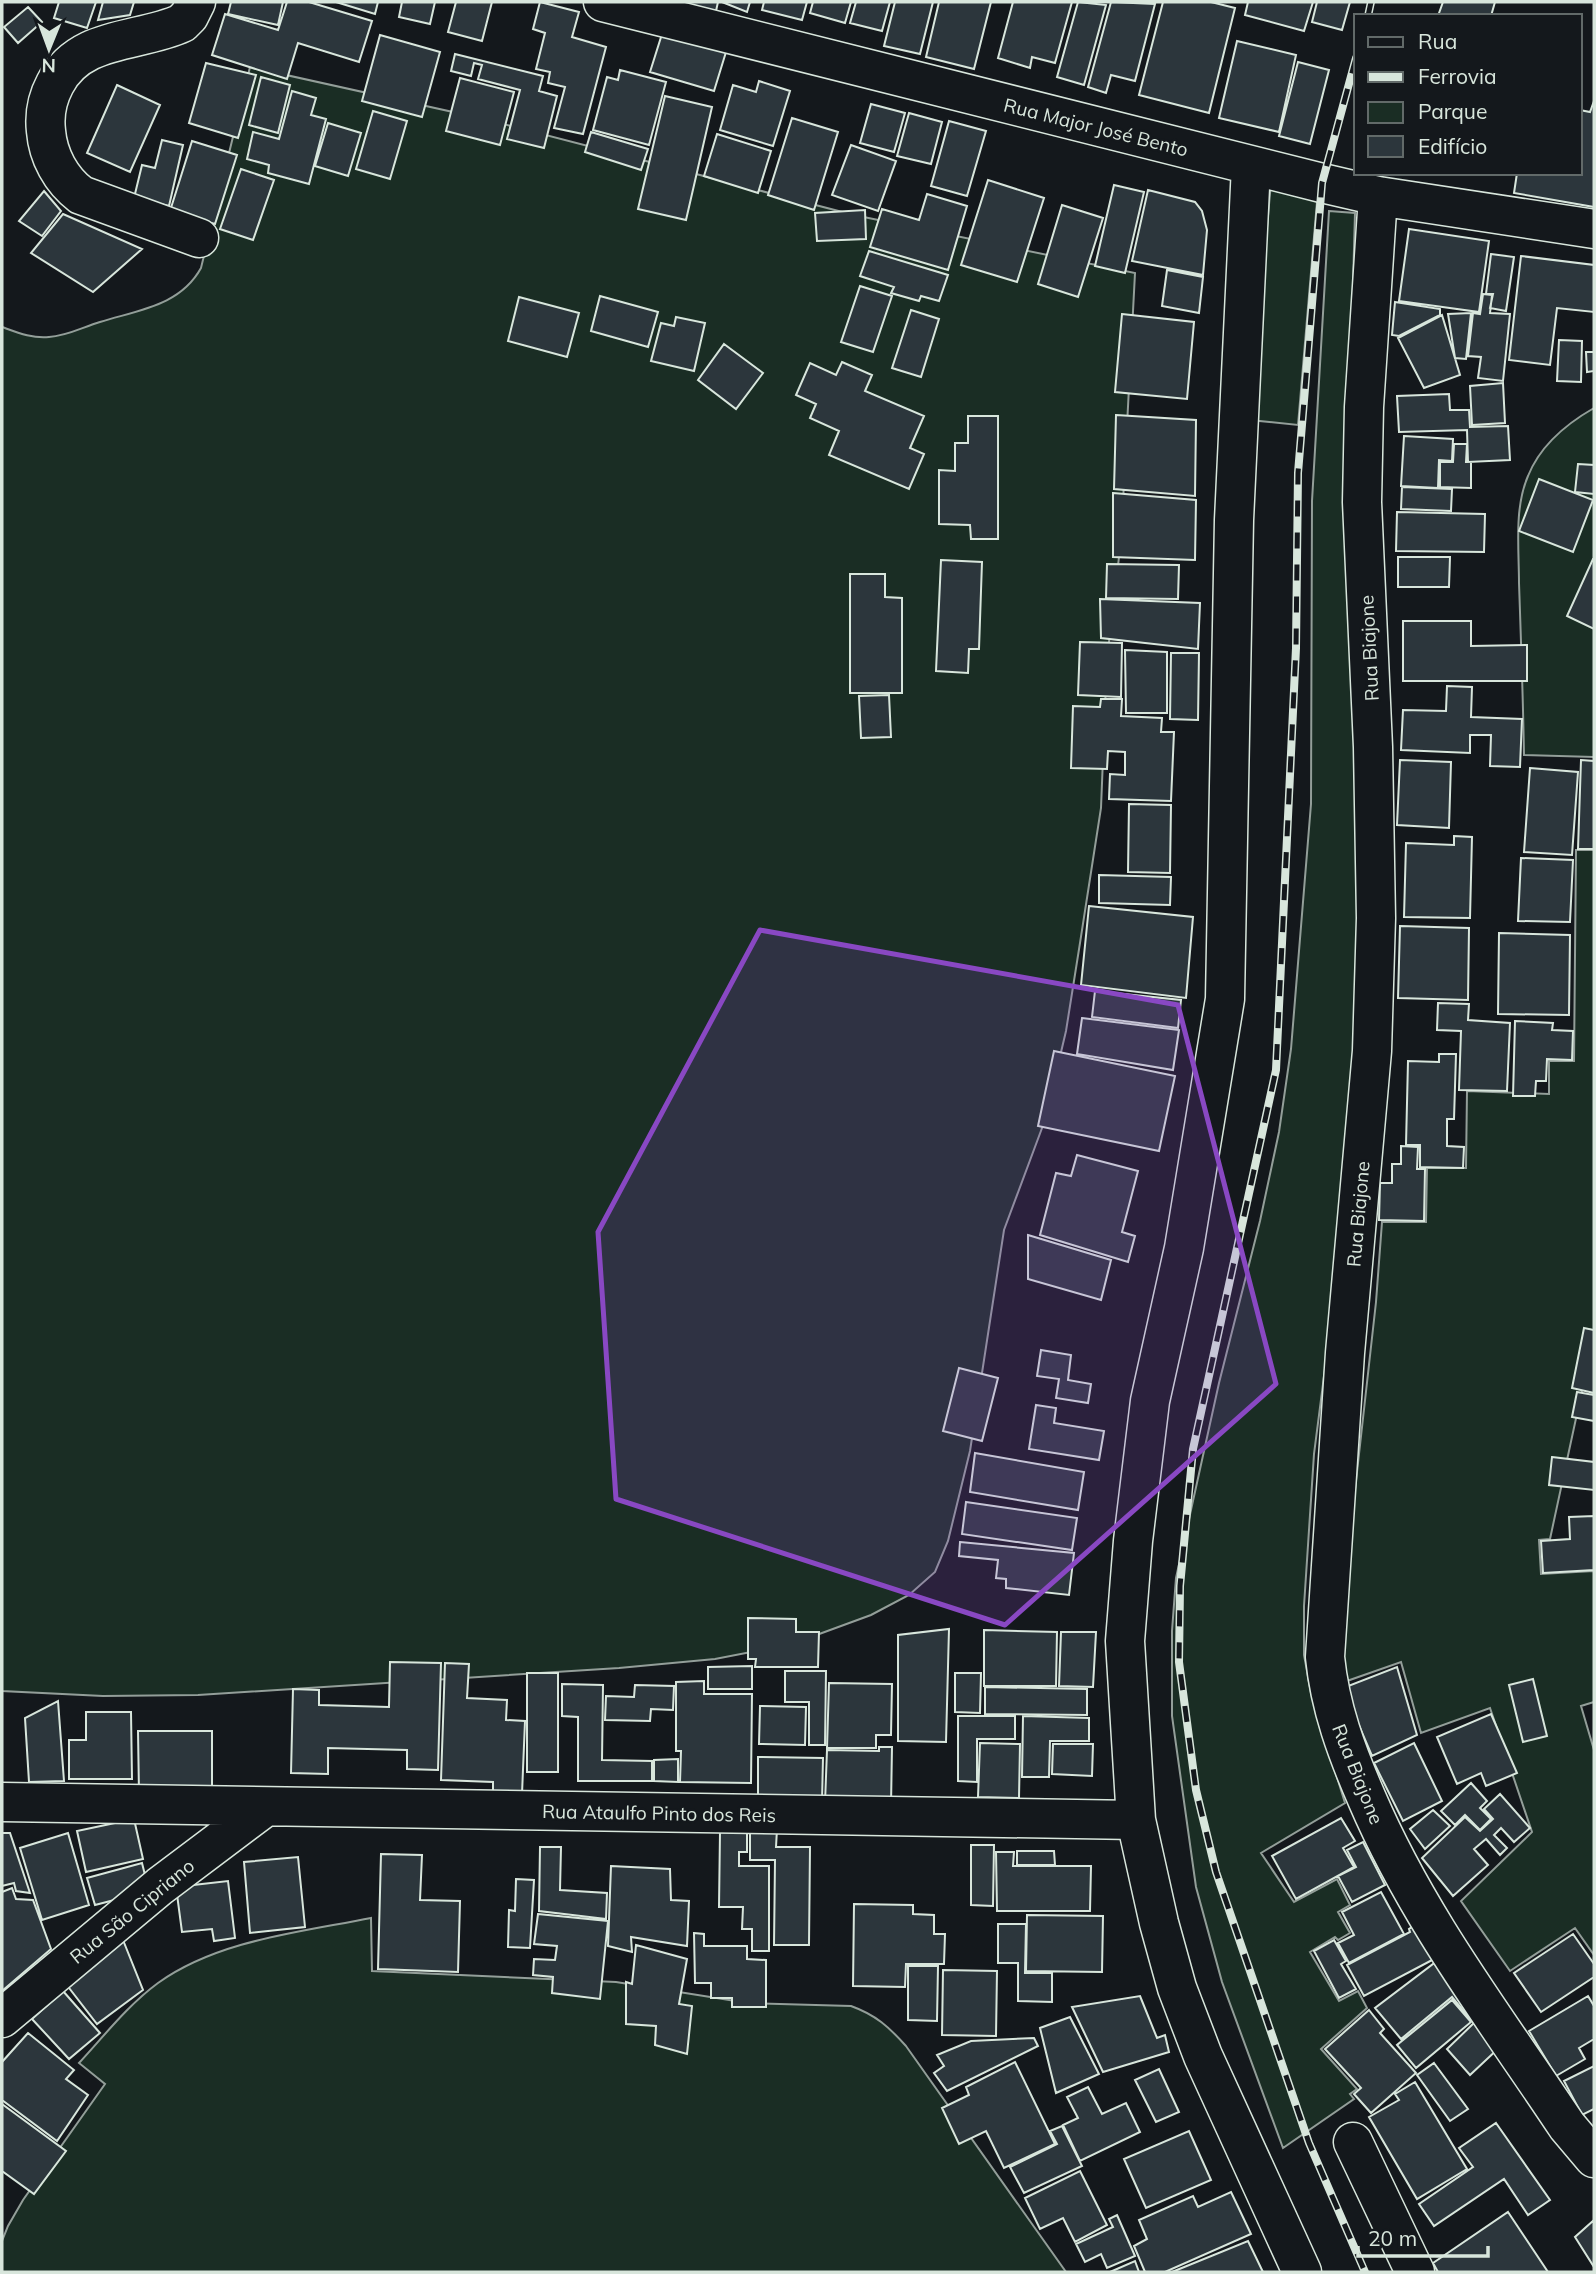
<svg xmlns="http://www.w3.org/2000/svg" width="1596" height="2274" viewBox="0 0 1596 2274" font-family="Mulish,sans-serif">
<rect width="100%" height="100%" fill="#14181c"/>
<path fill="#1a2d24" stroke="#939e99" stroke-width="2" d="M250,67L480,118L854,215L1135,273L1121,540L1107,659L1101,808L1080,943L1066,1031L1045,1120L1004,1230L970,1451L948,1541L935,1572L909,1595L871,1615L792,1644L715,1659L619,1668L198,1695L103,1696L2,1691V327C16,332 33,339 49,337C67,336 83,327 100,322C138,310 180,306 201,268Z
M1271,182L1318,190L1298,425L1250,420Z
M1329,211L1355,213L1346,535L1359,787L1361,1001L1327,1353L1314,1454L1304,1606V1655L1311,1693L1345,1803L1261,1853L1294,1902L1337,1879L1350,1905L1338,1912L1350,1933L1338,1940L1335,1937L1310,1952L1339,2001L1358,1991L1367,2008L1321,2049L1357,2089L1350,2094L1354,2099L1283,2148L1222,1982L1196,1887L1172,1716V1631L1176,1578L1219,1383L1260,1221L1279,1132L1291,1049L1311,804L1312,501Z
M1594,408V757L1524,755C1523,697 1521,640 1519,583C1519,549 1514,508 1528,476C1540,446 1566,424 1594,408Z
M1576,850H1594V1335L1550,1539L1539,1540L1541,1574L1594,1571V1702L1581,1706L1594,1750V1955L1575,1928L1510,1971L1461,1901L1532,1832L1490,1708L1421,1733L1401,1662L1344,1682L1341,1615L1376,1302L1382,1222H1426L1427,1168H1466L1467,1091L1549,1094V1061H1574Z
M371,1918L372,1971L616,1982L748,2003L851,2006C876,2015 889,2027 906,2046L1066,2272H2V2241L8,2226L23,2200L105,2084L79,2063C104,2036 128,2005 158,1983C218,1940 301,1932 371,1918Z"/>
<path fill="#2c363c" stroke="#d8e6dc" stroke-width="2" d="M59,2H96L87,28L54,18Z
M103,2H134L130,15L98,20Z
M231,2H283L278,25L228,14Z
M287,2H309L372,21L359,62L298,43L287,79L212,55L225,14L278,30Z
M336,2H378L375,14Z
M402,2H435L430,24L399,17Z
M456,2H492L482,41L448,32Z
M540,2L579,12L572,37L606,47L583,134L554,128L565,87L548,83L550,72L536,69L545,33L533,29Z
M687,2H718L716,11L686,5Z
M722,2H750L747,12Z
M764,2H807L802,20L762,10Z
M813,2H851L845,23L810,13Z
M856,2H890L882,31L850,23Z
M895,2H933L920,54L884,46Z
M939,2H991L974,69L926,57Z
M1013,2H1072L1055,63L1032,57L1030,68L998,58Z
M1078,2L1106,5L1084,85L1057,77Z
M1111,2L1155,4L1135,81L1111,75L1106,93L1088,87Z
M1163,2H1211L1235,8L1209,113L1139,95Z
M1248,2H1313L1304,31L1245,15Z
M1317,2H1350L1342,30L1312,22Z
M1443,2H1495L1491,16H1438Z
M28,7L42,22L18,43L4,27Z
M662,34L726,52L714,91L650,72Z
M380,35L440,52L422,117L362,101Z
M1237,41L1296,55L1279,132L1219,118Z
M455,54L543,76L539,91L557,96L544,148L507,139L520,90L478,79L482,65L474,63L471,76L451,71Z
M1298,62L1329,70L1310,144L1279,136Z
M206,63L256,75L238,138L189,123Z
M620,70L666,82L649,145L593,130L607,77L618,80Z
M261,77L290,85L278,133L249,125Z
M460,78L514,92L500,145L446,131Z
M759,81L790,91L773,146L720,130L733,85L756,92Z
M117,85L160,105L130,172L87,153Z
M292,91L316,98L311,115L326,119L309,184L268,173L269,165L247,159L253,132L279,139Z
M665,96L712,107L686,220L638,209Z
M1594,101V207L1514,193L1517,173H1580V110L1590,112Z
M871,104L905,113L894,152L860,143Z
M373,111L407,121L390,179L356,169Z
M909,113L942,122L931,164L897,156Z
M792,118L838,132L814,210L768,195Z
M949,121L986,131L967,196L931,186Z
M328,123L361,133L348,176L315,166Z
M591,132L648,149L641,170L585,152Z
M717,134L771,151L758,193L704,176Z
M162,140L183,145L169,206L134,198L142,165L155,168Z
M192,141L237,155L215,224L170,211Z
M851,145L896,161L878,211L832,195Z
M241,169L274,180L253,240L220,229Z
M988,180L1044,198L1017,282L961,265Z
M1114,185L1144,192L1125,273L1095,266Z
M1148,190L1195,202L1202,211L1207,230L1203,275L1132,261Z
M44,191L61,211L42,236L19,221Z
M927,194L967,206L948,270L870,247L882,209L919,220Z
M1062,205L1103,218L1078,297L1038,284Z
M865,210L866,239L817,241L815,213Z
M63,214L142,249L93,292L31,253Z
M1409,229L1489,241L1479,312L1399,301Z
M869,251L948,275L939,301L921,296L919,301L891,293L894,287L860,276Z
M1491,254L1514,257L1506,311L1490,308L1493,294H1486Z
M1521,256L1594,265V312L1557,308L1550,365L1509,360Z
M1167,270L1203,277L1199,313L1162,306Z
M860,286L892,296L873,352L841,342Z
M1483,294L1492,295L1490,313L1510,314L1503,381L1478,378L1481,357L1468,356L1473,313L1480,314Z
M600,296L658,312L648,347L591,331Z
M519,297L579,313L567,357L508,341Z
M1395,302L1440,309V315L1399,336L1392,335Z
M911,310L939,319L921,377L892,368Z
M1471,313L1466,359L1455,358L1448,314Z
M1122,314L1194,322L1187,399L1115,392Z
M1442,315L1460,375L1424,388L1398,338Z
M676,317L705,323L694,371L651,361L661,323L674,326Z
M1559,340L1582,341L1581,382L1557,381Z
M724,344L763,373L736,409L698,380Z
M1586,352H1594V371L1587,372Z
M842,362L872,375L865,391L924,416L910,448L924,454L909,489L829,455L839,431L810,418L816,404L796,395L810,363L836,375Z
M1503,383L1505,423L1472,425L1470,386Z
M1449,394L1450,410H1469L1470,427L1508,426L1510,460L1468,462L1467,430L1399,432L1397,396Z
M1116,415L1196,420L1195,496L1114,489Z
M968,416H998V539H971L970,525L939,524V470L955,471V443H968Z
M1404,436L1453,439L1452,461L1439,460L1438,488L1401,486Z
M1454,444H1467L1466,462H1471V488L1440,487V462H1453Z
M1578,464L1594,465V494L1575,492Z
M1539,479L1593,500L1573,552L1519,531Z
M1402,487L1452,489L1451,511L1401,509Z
M1113,493L1196,500L1195,560L1113,557Z
M1397,512L1485,514L1484,552L1396,551Z
M1398,557H1450L1449,587H1398Z
M1593,559H1594V629L1567,616Z
M941,560L982,562L979,649H969L968,673L936,671Z
M1107,564L1179,565L1178,599L1106,598Z
M850,574H885V597L902,598V693H850Z
M1100,599L1200,603L1198,649L1101,638Z
M1403,621H1471V646L1527,645V681H1403Z
M1080,642L1122,643L1121,697L1078,695Z
M1125,650L1167,652V713H1126Z
M1171,653H1199L1198,720L1170,719Z
M1447,686L1472,687L1471,717L1522,719L1520,767L1490,766L1491,735H1470V753L1401,750L1403,710L1446,711Z
M889,695L891,737L861,738L859,696Z
M1101,699H1122L1121,716L1162,718L1161,732H1174L1171,801L1109,799L1110,774L1125,775V752L1108,751L1107,769L1071,768L1073,706L1100,707Z
M1400,760L1451,762L1449,828L1397,825Z
M1581,760L1594,761V849H1578Z
M1530,768L1578,772L1572,855L1524,852Z
M1129,804L1171,805L1170,873L1128,872Z
M1454,836L1472,837L1470,918L1404,917L1406,843L1454,845Z
M1521,858L1573,860L1570,922L1518,921Z
M1099,875L1171,877L1170,905L1099,903Z
M1089,906L1193,917L1186,998L1081,985Z
M1400,926L1469,928L1468,1000L1398,998Z
M1499,933L1570,935L1569,1015L1498,1014Z
M1095,991L1181,1000L1178,1028L1092,1017Z
M1438,1003L1469,1004L1468,1020L1510,1023L1507,1091L1459,1090L1461,1031L1437,1030Z
M1082,1018L1179,1030L1173,1070L1077,1054Z
M1515,1021L1553,1023L1552,1030L1573,1031L1572,1060L1547,1059L1546,1081H1536L1535,1096H1513Z
M1054,1051L1175,1076L1159,1151L1038,1126Z
M1439,1054H1456L1454,1119H1447V1146L1464,1147L1463,1168L1420,1167V1145H1406L1408,1061L1439,1062Z
M1401,1146L1418,1147L1417,1169H1425L1424,1221L1379,1220L1380,1183H1392V1164H1401Z
M1077,1155L1138,1171L1122,1232L1135,1236L1128,1262L1040,1235L1056,1173L1071,1176Z
M1028,1235L1111,1260L1101,1300L1028,1279Z
M1584,1328L1594,1330V1393L1572,1388Z
M1041,1350L1071,1355L1068,1380L1091,1384L1088,1403L1056,1398L1059,1379L1037,1376Z
M959,1368L998,1378L982,1441L943,1431Z
M1577,1392L1594,1395V1421L1572,1417Z
M1036,1405L1056,1408L1054,1423L1104,1431L1099,1460L1029,1449Z
M975,1453L1084,1472L1078,1510L970,1492Z
M1552,1457L1594,1462V1490L1549,1485Z
M966,1502L1077,1518L1072,1550L962,1534Z
M1594,1516V1570L1543,1573L1541,1541L1570,1539L1569,1517Z
M960,1542L1074,1553L1069,1595L1006,1588V1579L996,1578L998,1560L959,1556Z
M748,1618L796,1619V1632H819L818,1667H755L756,1659H748Z
M949,1629L946,1742L898,1741V1635Z
M984,1630L1057,1632L1056,1686H984Z
M1061,1632H1096L1093,1687L1059,1686Z
M390,1662L441,1663L438,1770L407,1769V1750L328,1748V1774L291,1773L293,1689L319,1690V1705L389,1707Z
M445,1663L469,1664L467,1698L507,1700L506,1720L525,1721L522,1794L493,1793V1782L441,1780Z
M752,1666V1689H708V1667Z
M1397,1667L1417,1735L1372,1756L1343,1688Z
M785,1671H826L825,1745H809V1702H785Z
M527,1673H558V1772H527Z
M955,1673H981L980,1713L955,1712Z
M1533,1679L1547,1736L1523,1742L1509,1685Z
M704,1681V1694H752L751,1783L680,1782L681,1751H676V1682Z
M829,1683L892,1684L891,1735H876V1748H827Z
M562,1684L603,1685L602,1760L652,1761V1781H578V1717L562,1716Z
M635,1685L674,1686L673,1710L651,1709L650,1721L605,1720L606,1696L634,1697Z
M985,1687L1087,1689V1715L985,1714Z
M58,1701L64,1781L29,1782L25,1718Z
M760,1706L806,1707L805,1745L759,1744Z
M86,1712H131L132,1779H69V1740H86Z
M1491,1714L1517,1773L1486,1786L1481,1773L1457,1784L1437,1737Z
M958,1716H1015V1739H977V1782L958,1781Z
M1023,1716L1089,1718V1741H1050L1049,1777H1022Z
M138,1731H212V1794H139Z
M980,1743L1020,1744L1019,1798L978,1797Z
M1414,1743L1442,1801L1403,1821L1374,1763Z
M1053,1744H1093L1092,1776L1052,1774Z
M879,1747H892L891,1805L825,1803L827,1750L879,1751Z
M758,1757L823,1758L822,1802L758,1801Z
M678,1759V1782L654,1781V1760Z
M1471,1783L1487,1801L1480,1808L1491,1819L1480,1830L1465,1815L1455,1825L1441,1811Z
M1500,1794L1530,1828L1514,1842L1501,1828L1494,1835L1507,1848L1500,1855L1486,1839L1474,1849L1488,1865L1453,1896L1422,1858L1465,1817L1480,1831L1493,1819L1484,1809Z
M1433,1810L1450,1826L1425,1849L1410,1829Z
M1341,1818L1355,1841L1343,1848L1354,1867L1296,1899L1272,1856Z
M134,1819L143,1859L86,1872L77,1831Z
M750,1829H777L776,1847H810L809,1945H774L775,1860H750Z
M720,1832H747V1852H739V1866H769V1951H752V1929H742L743,1907H719Z
M2,1833H10L30,1893L16,1891L14,1883L2,1886Z
M68,1833L89,1905L42,1920L20,1848Z
M1363,1842L1385,1885L1352,1902L1338,1876L1356,1867L1347,1850Z
M971,1845H994L993,1906L971,1905Z
M540,1847H561L560,1890L607,1893L606,1919L539,1911Z
M1017,1851H1054L1055,1865H1017Z
M996,1852H1014L1013,1866H1091L1090,1911H997Z
M381,1854L422,1855L420,1900L460,1901L458,1972L378,1969Z
M298,1857L305,1927L250,1933L244,1862Z
M142,1863L149,1891L95,1905L87,1878Z
M611,1866L670,1869L671,1900L689,1901L687,1946L631,1937L632,1952L608,1946Z
M516,1879L534,1880L530,1948L508,1947L509,1910L515,1911Z
M228,1881L235,1938L214,1941L212,1929L182,1932L176,1887Z
M12,1888L16,1899L33,1900L51,1949L2,1991V1892Z
M1381,1892L1404,1934L1349,1963L1338,1943L1354,1935L1342,1912Z
M854,1904L913,1905V1914L934,1915V1934H945L944,1964H906L905,1987L853,1986Z
M538,1914L608,1921L600,1999L552,1993L553,1977L533,1975L534,1959L555,1960L557,1946L534,1944Z
M1027,1915L1103,1916L1102,1972L1026,1971Z
M998,1924H1026L1025,1973H1052V2002L1018,2001V1963H998Z
M1417,1924L1436,1958L1364,1996L1347,1965L1410,1932L1409,1929Z
M694,1933L704,1934V1946H747V1959L766,1960V2007H732V1998H711V1983H695Z
M1573,1934L1594,1964V1977L1541,2012L1514,1973Z
M123,1940L143,1990L97,2024L66,1984Z
M1334,1940L1346,1961L1341,1964L1356,1989L1339,1998L1314,1951Z
M636,1945L687,1959L679,2004L692,2006L687,2054L655,2045L656,2026L626,2024V1982L632,1984Z
M1437,1961L1479,2015L1471,2020L1452,1997L1401,2039L1375,2008Z
M908,1966H938L937,2021L908,2020Z
M943,1970L997,1971L996,2036L942,2035Z
M63,1991L100,2033L69,2059L32,2019Z
M1140,1996L1157,2038L1165,2035L1169,2052L1103,2072L1072,2007Z
M1588,1996L1594,2006V2039L1579,2048L1585,2059L1556,2076L1529,2031Z
M1452,2000L1471,2022L1416,2068L1397,2045Z
M1369,2010L1384,2029L1380,2033L1416,2073L1371,2113L1354,2094L1361,2088L1325,2049Z
M1070,2017L1099,2074L1056,2093L1040,2028Z
M1477,2020L1501,2046L1470,2075L1447,2049Z
M28,2033L74,2070L66,2079L88,2095L57,2141L2,2100V2062Z
M1034,2038L1038,2046L947,2091L934,2073L944,2066L937,2055L971,2041Z
M1015,2062L1055,2144L1004,2168L986,2131L959,2144L942,2108L969,2095L966,2087Z
M1434,2063L1468,2109L1450,2121L1417,2075Z
M1594,2066V2109L1582,2115L1564,2081Z
M1159,2069L1179,2112L1156,2122L1135,2080Z
M1415,2082L1467,2169L1417,2199L1369,2117L1399,2100L1395,2094Z
M1088,2087L1102,2114L1126,2103L1140,2132L1080,2161L1063,2125L1078,2118L1067,2097Z
M2,2104L66,2151L34,2194L2,2171Z
M1496,2123L1550,2200L1528,2215L1504,2179L1434,2226L1419,2204L1473,2167L1459,2148Z
M1062,2126L1082,2166L1024,2193L1010,2167L1057,2144L1050,2131Z
M1189,2131L1211,2180L1146,2208L1124,2159Z
M1080,2171L1107,2225L1075,2242L1063,2218L1040,2229L1025,2198Z
M1231,2192L1251,2234L1165,2272H1145L1134,2246L1147,2239L1139,2220L1193,2196L1198,2207Z
M1508,2212L1548,2272H1438L1433,2263Z
M1117,2215L1135,2256L1107,2268L1101,2254L1085,2262L1076,2244L1113,2227L1109,2219Z
M1594,2220V2267L1575,2237Z
M1248,2241L1263,2272H1172Z
M1135,2261L1139,2272H1110Z"/>
<g fill="none" stroke-linecap="round" stroke-linejoin="round">
<g stroke="#d8e6dc" stroke-width="41">
<path id="minor" d="M196,2L189,16L182,23C139,43 80,35 55,84C47,99 44,114 46,131C48,156 61,180 81,195L199,238
M603,2L1322,183L1378,196L1594,229
M1251,166L1234,520L1225,999L1184,1248L1150,1401L1133,1541L1125,1641L1136,1820L1159,1923L1177,1988L1203,2056L1302,2272
M1378,196L1364,407L1362,502L1373,747L1376,918L1372,1051L1345,1353L1325,1657C1330,1708 1347,1753 1367,1799C1418,1918 1496,2019 1567,2126L1594,2158
M2,1802L1136,1820
M2,2018L160,1886L265,1807
M1353,2142L1415,2272"/>
</g>
<use href="#minor" stroke="#14181c" stroke-width="38"/>
<g stroke="#d8e6dc" stroke-width="8">
<path id="rail" d="M1368,16L1371,2
M1356,58L1322,183L1298,473L1296,648L1276,1070L1193,1449L1180,1586L1179,1662L1196,1790L1216,1872L1309,2143L1365,2272"/>
</g>
<use href="#rail" stroke="#14181c" stroke-width="5" stroke-dasharray="16" stroke-linecap="butt"/>
</g>
<path fill="#8948c3" fill-opacity="0.2" stroke="#8948c3" stroke-width="5" stroke-linejoin="round" d="M760,930L1178,1005L1276,1384L1005,1625L616,1499L598,1232Z"/>
<g text-anchor="middle" stroke-width="5" stroke-linejoin="round" paint-order="stroke">
<g font-size="19" fill="#d8e6dc" stroke="#14181c">
<text transform="translate(1096 127) rotate(14)" y="7">Rua Major José Bento</text>
<text transform="translate(1369 648) rotate(-93)" y="7">Rua Biajone</text>
<text transform="translate(1358 1214) rotate(-85)" y="7">Rua Biajone</text>
<text transform="translate(1358 1774) rotate(68)" y="7">Rua Biajone</text>
<text transform="translate(659 1813) rotate(1)" y="7">Rua Ataulfo Pinto dos Reis</text>
<text transform="translate(132 1911) rotate(-39)" y="7">Rua São Cipriano</text>
</g>
</g>
<rect width="1596" height="2274" fill="none" stroke="#d8e6dc" stroke-width="7"/>
<rect x="1354" y="14" width="228" height="161" fill="#14181c" stroke="#626a69" stroke-width="2"/>
<rect x="1368" y="37" width="35" height="10" fill="#14181c" stroke="#626a69" stroke-width="2"/>
<text x="1418" y="49" font-size="21" fill="#d8e6dc">Rua</text>
<rect x="1368" y="72" width="35" height="10" fill="#d8e6dc" stroke="#626a69" stroke-width="2"/>
<text x="1418" y="84" font-size="21" fill="#d8e6dc">Ferrovia</text>
<rect x="1368" y="102" width="35" height="21" fill="#1a2d24" stroke="#626a69" stroke-width="2"/>
<text x="1418" y="119" font-size="21" fill="#d8e6dc">Parque</text>
<rect x="1368" y="136" width="35" height="21" fill="#2c363c" stroke="#626a69" stroke-width="2"/>
<text x="1418" y="154" font-size="21" fill="#d8e6dc">Edifício</text>
<g transform="translate(49 49) rotate(181)" stroke="#14181c" stroke-width="5" paint-order="stroke">
<path d="M0-5L12 26L0 18L-12 26Z" fill="#d8e6dc"/>
<text y="-10" font-size="19" font-weight="bold" text-anchor="middle" fill="#d8e6dc">N</text>
</g>
<path d="M1358 2246v10h130v-10" fill="none" stroke="#d8e6dc" stroke-width="3.5"/>
<text x="1368" y="2246" font-size="21" fill="#d8e6dc" stroke="#14181c" stroke-width="5" paint-order="stroke">20 m</text>
</svg>
